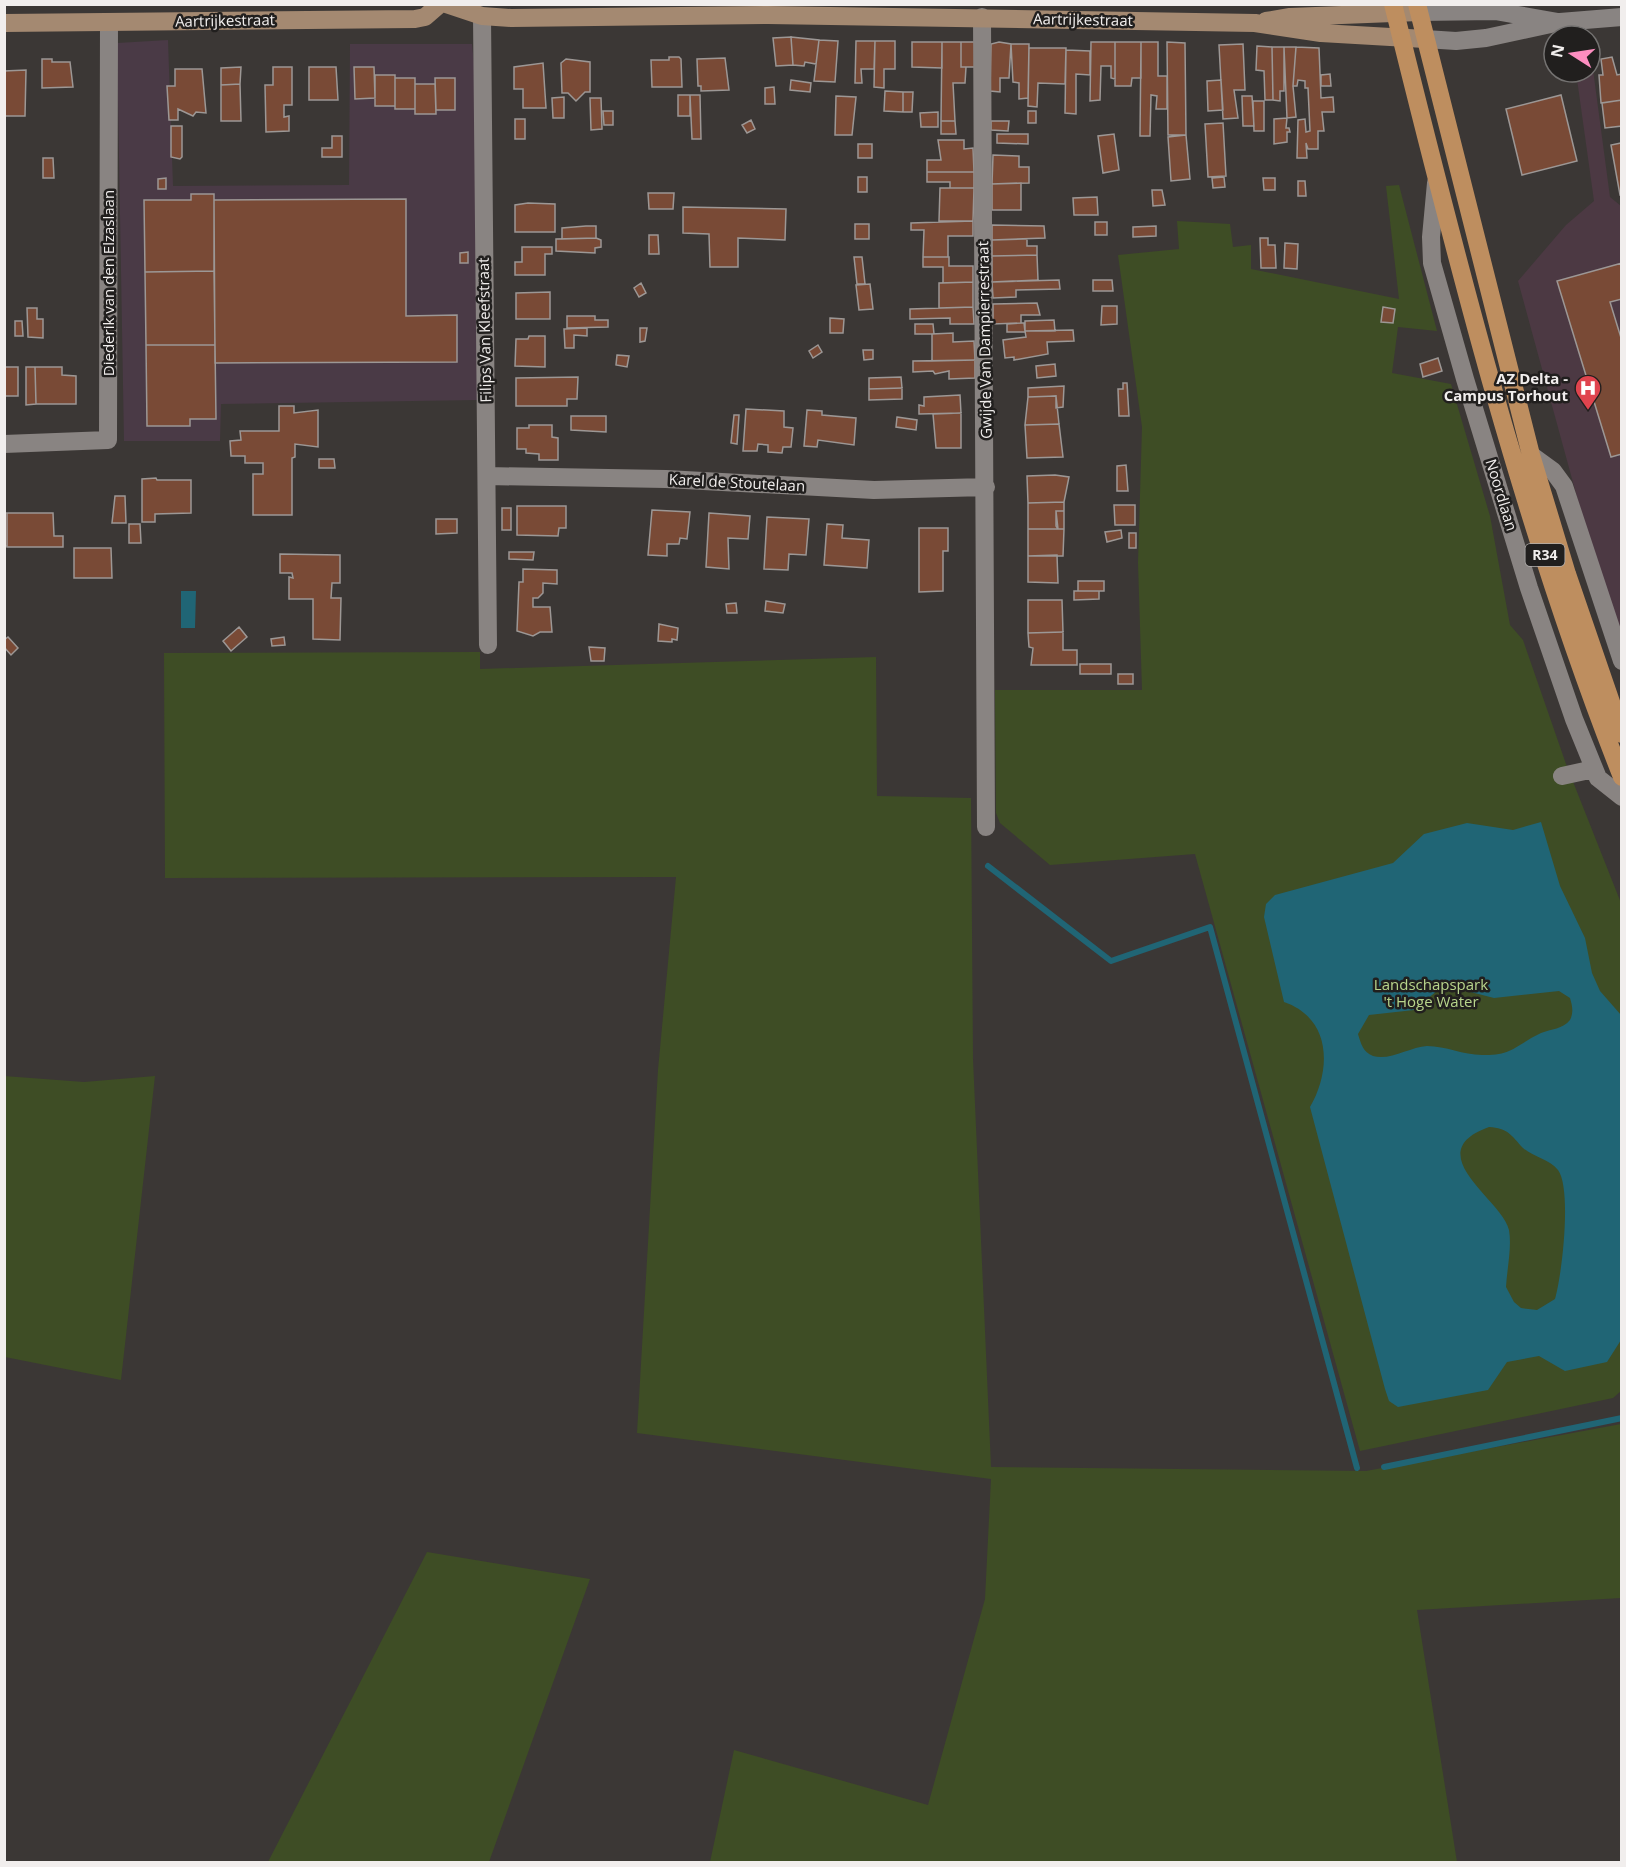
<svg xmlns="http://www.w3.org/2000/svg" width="1626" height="1867" viewBox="0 0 1626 1867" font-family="'Open Sans',sans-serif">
<rect width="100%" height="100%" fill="#3b3735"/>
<path fill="#4a3a46" d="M168,40L173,186L349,185L350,44H472L476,83L478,400L221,404L220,441H124L117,43Z"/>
<path fill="#4c3943" d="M1590,47L1610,197L1621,206V639L1589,541L1518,281L1566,225L1594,201L1576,72H1590Z"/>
<path fill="#3e4d25" d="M1399,185L1437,331L1398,327L1392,373L1451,384L1490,516L1510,625L1523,640L1566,764L1621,903V1391L1613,1398L1360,1451L1195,854L1050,865L1000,823L996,813L995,690H1142L1138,563L1142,427L1118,255L1179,249L1177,221L1230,224L1233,247L1251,245V269L1399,299L1386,186Z
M480,652V669L876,657L877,796L971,798L973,1059L991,1467L1366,1471L1621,1424V1598L1417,1610L1457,1862H710L734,1750L928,1805L985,1599L991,1479L637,1433L658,1070L676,877L165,878L164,653Z
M4,1076L84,1082L155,1076L121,1380L5,1357Z
M427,1552L590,1579L489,1862H268Z"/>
<path fill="#206575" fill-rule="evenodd" d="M181,591H196L195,628H181Z
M1541,822L1560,886L1585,938L1592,973L1600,991L1621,1015V1340L1607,1362L1565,1371L1539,1356L1507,1362L1488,1390L1398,1407L1389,1401L1385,1389L1310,1107C1332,1069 1331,1018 1284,1002L1264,917L1266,904L1275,895L1393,863L1424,834L1467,823L1513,830ZM1451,987L1494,998L1559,991L1570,998C1572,1005 1574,1012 1570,1020C1563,1029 1551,1029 1541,1033C1517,1044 1513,1056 1482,1055C1463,1055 1446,1046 1427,1046C1410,1047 1390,1061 1373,1056C1363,1052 1361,1044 1358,1034L1369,1015L1414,1010L1438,990ZM1489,1127C1508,1128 1511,1135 1523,1148C1533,1157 1549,1159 1558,1170C1572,1189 1562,1275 1555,1299L1537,1310L1521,1308L1514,1302L1506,1287C1507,1269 1512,1247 1509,1230C1503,1200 1417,1153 1489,1127Z"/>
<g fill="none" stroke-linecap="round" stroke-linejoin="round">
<path stroke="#206575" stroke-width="6" d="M988,866L1111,961L1210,927L1357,1468
M1384,1467L1622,1418"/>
</g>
<path fill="#794a36" stroke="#9c9795" stroke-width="1.5" d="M791,37L793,65L776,66L773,38Z
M791,37L819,40L816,64L805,62L804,66L793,65Z
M819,40L838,41L835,82L814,81Z
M856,41H875L874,69H861L862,83H855Z
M875,41H895V69H884V88L874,87Z
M912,42H942V68L912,67Z
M942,42H961V67H966L965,83H953L955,121H941Z
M961,42H977L976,67H961Z
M999,42L1011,44L1009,78H1000V92L990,91L991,44Z
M1091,42H1115V79L1111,78V66H1101L1100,100L1090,101Z
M1115,42H1141V78H1132L1131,86H1115Z
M1141,42H1158V76H1167V109H1156L1157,96L1151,95L1150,136H1140Z
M1167,42L1185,43L1186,135H1168Z
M1011,44H1029L1028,98L1019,99V83L1013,82Z
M1243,44L1245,90H1234L1238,118L1223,119L1219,45Z
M1257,46L1272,47L1273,100H1265L1264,71L1256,70Z
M1272,47H1284V91H1280V101L1273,100Z
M1284,47H1296L1293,86L1296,117L1287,118Z
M1296,47L1319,48L1321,98L1333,97L1334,112H1322L1324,131H1318V149H1308L1306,143L1307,158H1297L1298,120L1305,119L1306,132L1310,131L1308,88H1305V81L1298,80L1297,86H1293Z
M1029,48H1066L1065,84L1038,83L1037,107L1028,106Z
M1066,50L1090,51V75L1076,74V114L1065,113Z
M669,57H679L681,59L682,87H652L651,60H669Z
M1612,57L1617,75L1622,74V100L1601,103L1599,75H1603L1601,59Z
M725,58L729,90L701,91V86H698L697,59Z
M42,59H52V62H70L73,87L42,88Z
M566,59L590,62V92H585L576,101L568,93H562L561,63Z
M543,63L546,108H523V89H514V67Z
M241,67L240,84L221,85V68Z
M273,67H292V105H284V117L289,116V131L266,132L265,85H273Z
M309,67H336L338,100H309Z
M354,67H374L375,98L355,99Z
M175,69H202L206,113L196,112L193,116L178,109V120H169L167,86H175Z
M26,70L25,116H4V71Z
M1330,74L1331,86H1321V75Z
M375,75H395V106H375Z
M395,78H415V109H395Z
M435,78H455V110H436Z
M791,80L811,83L810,92L790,90Z
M1221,80L1223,110L1208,111L1207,81Z
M240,84L241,121H221V85Z
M415,84H435L436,114H415Z
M774,87L775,104H765V88Z
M885,91L903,92V112L884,111Z
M903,92H913L912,112H903Z
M678,95H690V116H678Z
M690,95H700L701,139H692Z
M1561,95L1577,161L1522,175L1506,109Z
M836,96L856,97L852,135H835Z
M1242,96H1252L1254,126H1243Z
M564,97V118H553L552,98Z
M590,98H601L602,129L591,130Z
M1622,100V126L1605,128L1602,103Z
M1253,101H1264V131H1254Z
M603,111H613V125H604Z
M1028,111H1036V123H1028Z
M938,112V127H921L920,113Z
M1287,118L1286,128H1289L1290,132H1287V142L1274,144V119Z
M515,119H525V139H515Z
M751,120L755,129L747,133L742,125Z
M941,121H955L956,134H941Z
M991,121H1009L1008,131L991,130Z
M1223,123L1226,176L1208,177L1205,124Z
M171,126H182V157L180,159L171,157Z
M997,134H1028V144L997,143Z
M1114,134L1119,170L1103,173L1098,136Z
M1186,135L1190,179L1171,181L1168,137Z
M332,136H342V157H322V148H332Z
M938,140H964V149L973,148L974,172H927V160H941Z
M1621,143L1622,194L1620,195L1611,145Z
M858,144H872V158H858Z
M993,155L1019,156V167H1029V183L992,184Z
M43,158H53L54,178H43Z
M927,172H974V188H950V182H927Z
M858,177H867V192H858Z
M1224,177L1225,187L1213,188L1212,178Z
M166,178V189H158V179Z
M1263,178H1275V190H1264Z
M1298,181H1305L1306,196H1298Z
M1021,183V210H992V184Z
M940,188H974L973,221H939Z
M1152,190H1162L1165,205L1153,206Z
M648,193H674L673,209H649Z
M191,194H214V271L145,272L144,200H191Z
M1097,197L1098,215H1074L1073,198Z
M406,199V316L457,315V362L215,363L214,200Z
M528,203L555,204V232H515V205Z
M683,207L786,209L785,240L738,238V267H710L709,234L683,233Z
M973,221V236H948V257H923L924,230H911V223Z
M1095,222H1107V235H1095Z
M855,224H869V239H855Z
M992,225L1044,226L1045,238L992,240Z
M586,226H596V238L562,239V228Z
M1156,226V236L1133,237V227Z
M649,235H658L659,254H649Z
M596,238L601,240V247L595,248V253L556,251V239Z
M1260,238H1268V245H1275L1276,268H1261Z
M1027,239V246H1037V255L992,256V240Z
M1285,243L1298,244L1297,269L1284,268Z
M522,247H552V254H545V275H515V262H522Z
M468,252V263H460V253Z
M1037,255L1038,280L992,282V256Z
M854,257H862L865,284H857Z
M923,257H949V266H973V282L943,283V267H923Z
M1622,263V299L1610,302L1622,341V454L1611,457L1557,281Z
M214,271L215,345H146L145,272Z
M1059,280L1060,289L1016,290V297L993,298L992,282Z
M1093,280H1112L1113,291H1093Z
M973,282V307L939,308V283Z
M641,283L646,293L639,297L634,288Z
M870,284L873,309L859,310L856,285Z
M550,292V319H516V293Z
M1037,303L1040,315H1021V323L993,324V304Z
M1102,306H1117V324L1101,325Z
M973,307L974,324H950V318L910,319V309Z
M1383,307L1395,309L1393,323L1381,322Z
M27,308H37V319H43V338L28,337Z
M567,316H595V320H608V327L567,328Z
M830,318L844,319L843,333H830Z
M1054,320L1055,331H1025V321Z
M15,321H22L23,336H15Z
M1021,323H1024L1025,332H1007V324Z
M915,324H933L934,334H915Z
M587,328V336L574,335V348H565L564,329Z
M640,328H647L645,341L640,342Z
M1073,330L1074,341L1047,342L1048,354L1014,360V357L1005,358L1003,340L1026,337L1025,331Z
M953,333V342L974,341L975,360L932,361V334Z
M529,336H545V367L515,366L516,339H528Z
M146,345H215L216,419H190V426H147Z
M818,345L822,352L813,358L809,351Z
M863,350H873V359L864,360Z
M617,355L629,356L627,367L616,365Z
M1438,358L1442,371L1423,377L1420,364Z
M975,360V378L949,379V371L935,374L933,371L913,372V361Z
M1055,364L1056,376L1037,378L1036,366Z
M4,367H18V396H4Z
M26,367H35L36,404L26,405Z
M35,367H62V375L76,376V404H36Z
M578,377L577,399H567V406H516V378Z
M901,377L902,388L869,389V378Z
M1123,383H1127L1129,416H1119L1118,389H1123Z
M1064,386L1063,407L1056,408V396L1028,397V388Z
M902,388V399L869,400V389Z
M960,395L961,413L919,414V405L924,406V397Z
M1056,396L1059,424L1025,425L1028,397Z
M279,406H294V413L318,410V447L295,444V457L292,458V515H253V474H263V463H245V456H231L230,441L241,440L240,431H279Z
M746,409L784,411V427L793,428L791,447H783L782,453L768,452V445L758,444L757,451H743Z
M807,410L822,411V415L856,418L854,445L818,440L817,447L804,446Z
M961,413V448H936L933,414Z
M734,415H739L737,444L731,443Z
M571,416H606V432L571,430Z
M897,417L917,420L916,430L896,427Z
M1059,424L1063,457L1027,458L1025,425Z
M529,425H552V437L558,438V460H539V454L526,453V449H517V428H529Z
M319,459H334L335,468H319Z
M1126,465L1128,491H1117V466Z
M1055,475L1069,477L1064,502L1028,503L1027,476Z
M156,478L157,480H191V513L155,514V522H142V479Z
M115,496H125L126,523H112Z
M1064,502V511H1056L1058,529H1028V503Z
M1114,505H1135V525H1115Z
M517,506H566V528H559L558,536L517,535Z
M502,508H511V530H502Z
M652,510L690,512L687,539L680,538L679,544H667V556L648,555Z
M1056,511H1064V529H1058L1056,526Z
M4,513H7V546H4Z
M7,513H53L54,536H63V547H7Z
M709,513L750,516L748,539L728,538L729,569L706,567Z
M767,517L809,519L806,555L789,554L788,570L764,569Z
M436,519H457V533L436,534Z
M129,524H140L141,543H129Z
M827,524L843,525L842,538L869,540L867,568L824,565Z
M919,528H948V551H943V591L919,592Z
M1028,529H1064L1063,556H1028Z
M1121,530L1122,538L1107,542L1105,532Z
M1129,533H1136V548H1129Z
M74,548H111L112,578H74Z
M509,552H534L533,560L509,559Z
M280,554L340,555V583H332L331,598H341L340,640L313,639V599H289V577L293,578L292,573H280Z
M1057,555L1058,583L1028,582V556Z
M523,569L557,570V584L543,583V593L538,598H533V607H550L552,632H540L533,636L517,631L519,582H523Z
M1078,581H1104V591H1078Z
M1074,591H1099V599L1074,600Z
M1028,600H1062L1063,632L1028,633Z
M766,601L785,604L783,613L765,611Z
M736,603L737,613H727L726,604Z
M659,624L678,628L677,640L672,639V642L658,641Z
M239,627L247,637L231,651L223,641Z
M1063,632V650H1077V665H1031L1033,648L1029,647L1028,633Z
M8,637L18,648L11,655L4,647V640Z
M284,637L285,645L272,646L271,639Z
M589,647L605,648L604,661H591Z
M1080,664H1111V674H1080Z
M1118,674H1133V684H1118Z"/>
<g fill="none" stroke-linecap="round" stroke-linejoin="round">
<path stroke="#898482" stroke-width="18" d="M1419,12L1495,11L1558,22
M482,16L488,645
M982,17L986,827
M1425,39L1456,41L1486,38L1560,22L1622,17
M1436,183L1431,237L1432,263L1465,379L1529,588L1574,719L1598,778L1622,797
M4,444L108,440L109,22
M1531,455L1553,471L1564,486L1622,661
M487,476L666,479L874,490L986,487
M1562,776L1594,769"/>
<path stroke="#a48971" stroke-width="18" d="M446,4L482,16L511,18L768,15L1255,23L1321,33L1425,39
M1266,21L1290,17L1419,12
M4,23L415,19L425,17L440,4"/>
<path stroke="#be8e5f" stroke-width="18" d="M1393,4C1457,263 1524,529 1622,777
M1417,4L1531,455L1567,574L1622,734"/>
</g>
<defs>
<g id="hospital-pin" transform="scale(1.35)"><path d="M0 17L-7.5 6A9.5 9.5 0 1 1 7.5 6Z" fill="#e0444e" stroke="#211f1e"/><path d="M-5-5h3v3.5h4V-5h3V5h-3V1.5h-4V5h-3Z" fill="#fff"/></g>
</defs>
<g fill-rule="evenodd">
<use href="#hospital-pin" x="1588" y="388"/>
</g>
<g text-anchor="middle" stroke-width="5" stroke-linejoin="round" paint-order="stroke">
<rect fill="#211f1e" stroke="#b3b0af" stroke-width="1.5" x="1525.5" y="544" width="39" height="22" rx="4.5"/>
<g font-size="14" font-weight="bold" fill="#f1eeed">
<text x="1545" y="560">R34</text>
</g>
<g font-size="15" fill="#f1eeed" stroke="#211f1e">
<text transform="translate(1083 20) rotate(1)" y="5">Aartrijkestraat</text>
<text transform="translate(225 21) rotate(-1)" y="5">Aartrijkestraat</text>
<text transform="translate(109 283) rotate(-90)" y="5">Diederik van den Elzaslaan</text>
<text transform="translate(485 330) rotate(-91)" y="5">Filips Van Kleefstraat</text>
<text transform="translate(985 340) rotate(-91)" y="5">Gwijde Van Dampierrestraat</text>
<text transform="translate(737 483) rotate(3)" y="5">Karel de Stoutelaan</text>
<text transform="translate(1501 495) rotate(73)" y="5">Noordlaan</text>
</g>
<g font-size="15" font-weight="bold" fill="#f1eeed" stroke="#211f1e" text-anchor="end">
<text x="1568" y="384">AZ Delta -<tspan x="1568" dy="17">Campus Torhout</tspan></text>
</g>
<g font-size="15" fill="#b8d58c" stroke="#211f1e">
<text x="1431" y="990">Landschapspark<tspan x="1431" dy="17">'t Hoge Water</tspan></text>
</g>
</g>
<rect width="1626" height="1867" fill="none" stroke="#f1eeed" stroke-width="12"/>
<g transform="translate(1572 54) rotate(282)"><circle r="28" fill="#211f1e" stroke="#747271" stroke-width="1.5"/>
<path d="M0-4.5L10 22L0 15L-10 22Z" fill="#fd8ec0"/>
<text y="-9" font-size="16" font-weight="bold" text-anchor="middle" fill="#f1eeed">N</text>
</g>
</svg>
